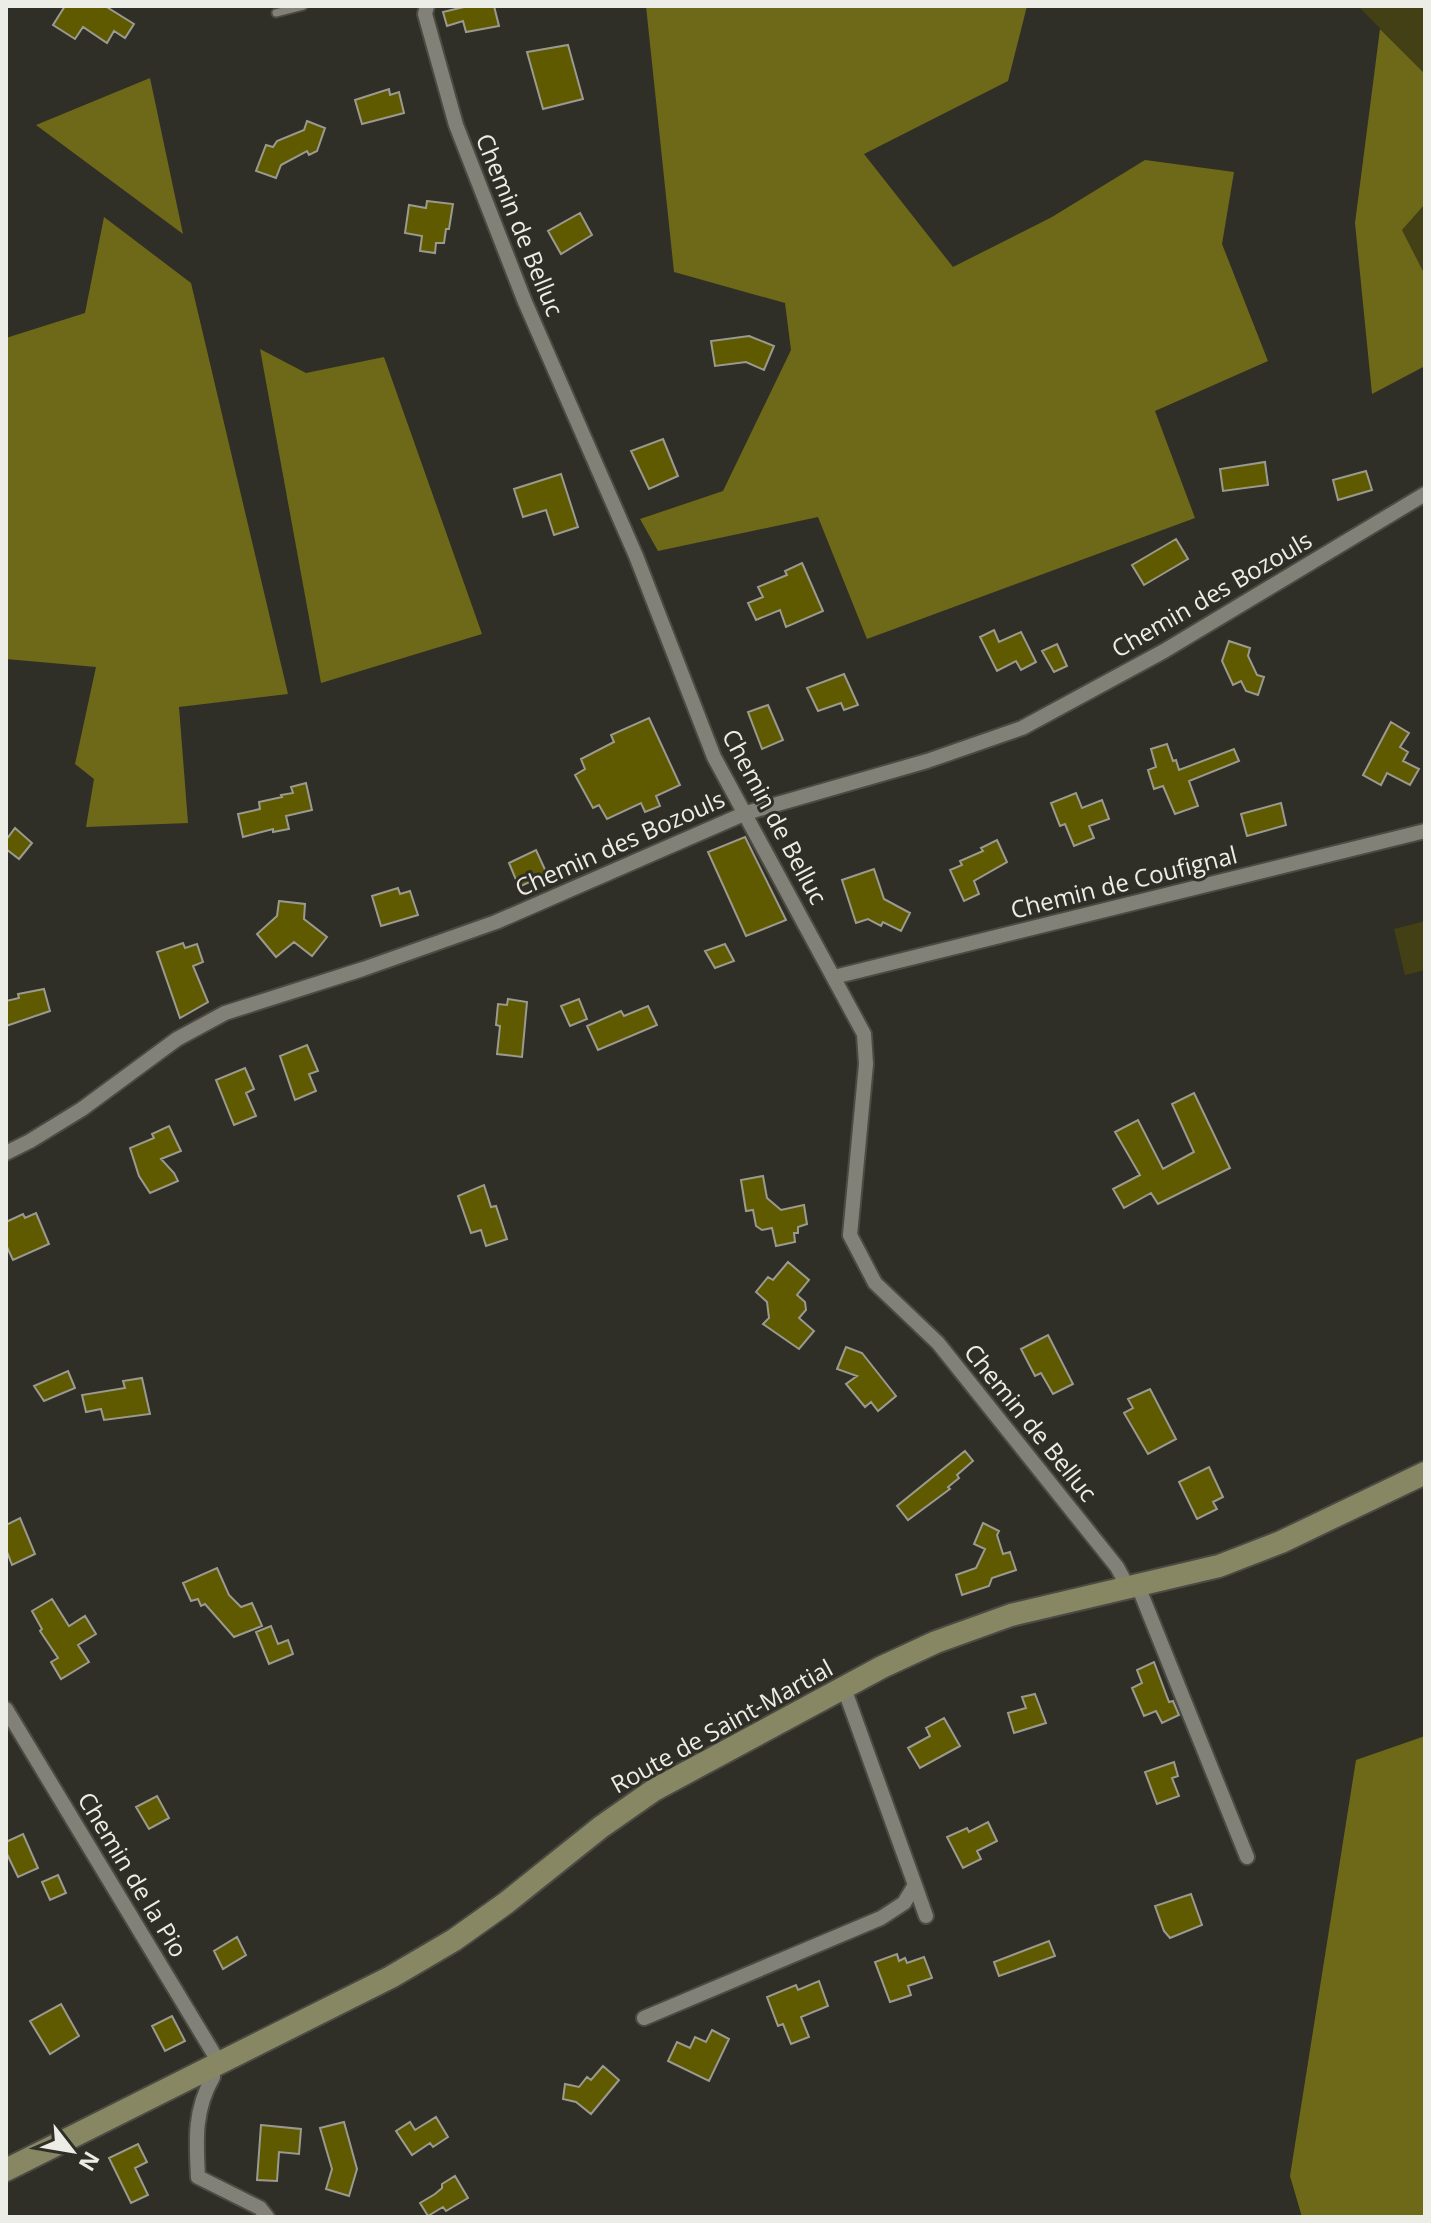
<svg xmlns="http://www.w3.org/2000/svg" width="1431" height="2223" viewBox="0 0 1431 2223" font-family="'Open Sans',sans-serif">
<rect width="100%" height="100%" fill="#302f27"/>
<path fill="#424014" d="M1358,6H1425V74Z
M1425,204V275L1402,230Z
M1425,921V970L1405,975L1394,929Z"/>
<path fill="#6e6919" d="M646,6H1027L1008,81L864,154L953,267L1052,217L1145,160L1234,172L1222,244L1268,361L1155,411L1195,518L867,639L818,517L658,551L640,519L723,491L791,350L785,303L674,272Z
M1380,29L1425,74V204L1402,230L1425,275V366L1372,394L1355,223Z
M150,78L183,234L36,125Z
M104,217L191,283L288,694L179,707L188,823L86,827L94,779L75,764L96,667L6,659V338L85,313Z
M260,349L306,373L384,357L482,634L321,683Z
M1425,1736V2217H1302L1290,2176L1356,1760Z"/>
<path fill="#5f5a00" stroke="#9a9a90" stroke-width="2" d="M65,6H105L134,24L125,38L114,31L107,43L83,27L75,39L53,25Z
M468,6H494L499,26L466,32L463,21L447,26L443,12Z
M568,45L583,99L543,109L527,52Z
M389,89L390,95L399,92L404,113L362,124L355,100Z
M307,121L325,128L317,151L309,155L307,151L281,165L276,178L256,171L266,145L273,147L277,141L304,130Z
M427,201L453,204L449,229H446L444,243H436L435,253L420,251L422,236L405,233L409,205L426,208Z
M580,213L592,235L561,254L548,231Z
M749,336L774,346L764,370L746,362L715,366L711,341Z
M663,439L678,476L649,489L631,451Z
M1265,462L1268,485L1223,491L1220,469Z
M1366,471L1372,490L1338,500L1333,480Z
M561,474L578,527L554,535L546,510L523,517L514,489Z
M1176,539L1188,559L1144,585L1132,565Z
M802,563L823,611L786,627L780,610L756,620L748,603L763,597L758,587L787,575L785,571Z
M994,630L999,642L1021,632L1036,662L1021,670L1016,661L997,671L980,637Z
M1229,641L1250,648L1248,656L1257,675L1264,677L1258,695L1246,691L1241,681L1233,685L1222,661Z
M1057,644L1067,666L1054,672L1042,651Z
M844,674L858,705L844,710L841,703L818,711L807,688Z
M768,705L783,740L762,749L748,712Z
M649,718L680,785L656,796L660,806L645,812L641,803L607,819L599,805L593,808L575,775L585,769L581,759L614,742L611,735Z
M1391,722L1409,733L1400,747L1408,752L1403,761L1419,769L1410,785L1387,773L1381,785L1363,775Z
M1167,744L1173,761L1176,760L1179,770L1234,749L1239,761L1189,781L1198,806L1175,814L1163,786L1154,789L1148,770L1156,767L1151,749Z
M306,783L312,810L286,816L289,829L273,832V829L243,837L238,814L260,809L259,802L282,797L281,795L293,793L291,787Z
M1076,793L1082,808L1102,800L1109,819L1089,826L1094,838L1074,846L1065,824L1060,826L1051,803Z
M1281,803L1286,825L1247,836L1241,814Z
M15,828L32,843L19,859L6,849V840Z
M745,837L786,920L746,936L708,852Z
M997,840L1007,862L974,881L979,894L964,901L950,870L962,865L960,861L983,851L981,848Z
M536,850L547,874L519,887L509,863Z
M874,869L884,899L910,913L901,931L883,922L881,926L868,919L856,923L842,880Z
M398,888L400,894L410,891L418,915L381,926L372,896Z
M279,901L305,904L304,919L327,937L312,956L294,942L276,957L257,934L277,916Z
M183,943L185,948L197,944L203,962L193,966L208,1002L180,1018L157,952Z
M725,944L734,961L715,968L705,951Z
M44,989L50,1011L6,1026V1001L19,998L18,994Z
M508,999L527,1002L522,1057L497,1054L500,1026L496,1025L498,1004L507,1005Z
M579,999L587,1019L570,1026L561,1006Z
M648,1006L657,1025L598,1050L587,1026L621,1011L624,1016Z
M307,1045L318,1071L309,1074L316,1091L295,1100L280,1056Z
M245,1068L254,1089L246,1093L256,1116L234,1125L216,1080Z
M1194,1093L1230,1168L1158,1204L1151,1193L1124,1208L1113,1189L1140,1175L1115,1132L1138,1120L1163,1169L1194,1152L1172,1104Z
M169,1126L181,1151L161,1159L174,1173L178,1181L150,1193L139,1176L130,1148L154,1138L152,1134Z
M763,1176L767,1198L781,1210L804,1205L807,1224L798,1227V1233H794L795,1242L776,1246L772,1228L762,1230L756,1226L753,1210L746,1211L741,1180Z
M484,1185L491,1207L496,1206L507,1239L486,1246L481,1230L471,1233L458,1196Z
M36,1213L49,1244L13,1260L6,1245V1222L23,1214L25,1218Z
M788,1262L809,1280L797,1295L805,1302L806,1310L799,1318L814,1331L799,1349L763,1324L769,1318L767,1302L756,1292L768,1277L773,1280Z
M1048,1335L1073,1384L1053,1394L1041,1373L1035,1376L1021,1349Z
M846,1347L862,1353L896,1396L878,1411L871,1402L865,1407L846,1384L857,1376L837,1369Z
M68,1371L75,1388L44,1401L34,1386Z
M142,1378L150,1414L104,1420L101,1409L86,1412L82,1395L125,1388L123,1381Z
M1150,1389L1176,1439L1148,1454L1124,1413L1133,1408L1128,1399Z
M965,1451L973,1461L957,1475L959,1478L948,1487L950,1489L908,1520L897,1506Z
M1209,1467L1223,1497L1213,1502L1217,1509L1197,1519L1179,1482Z
M20,1518L35,1554L12,1565L6,1549V1525Z
M983,1523L999,1531L997,1535L1003,1554L1010,1552L1016,1570L992,1578L989,1586L962,1595L956,1575L976,1568L985,1549L974,1544Z
M217,1568L229,1595L241,1607L252,1603L262,1626L234,1637L205,1604L201,1606L198,1599L191,1601L183,1583Z
M52,1599L69,1626L85,1616L96,1634L78,1645L89,1662L61,1679L51,1662L58,1658L40,1631L42,1629L32,1611Z
M271,1626L278,1644L288,1640L293,1654L269,1664L256,1632Z
M1154,1662L1169,1702L1173,1701L1179,1715L1162,1723L1156,1711L1144,1716L1132,1688L1142,1683L1137,1670Z
M1035,1694L1046,1723L1014,1733L1008,1713L1026,1708L1022,1697Z
M944,1718L960,1746L920,1768L908,1748L930,1736L926,1728Z
M1174,1762L1178,1776L1172,1778L1179,1796L1157,1804L1145,1772Z
M157,1796L169,1818L149,1829L136,1807Z
M988,1822L997,1841L977,1851L981,1859L963,1868L947,1837L967,1828L969,1832Z
M23,1834L38,1868L18,1877L6,1852V1842Z
M58,1875L66,1893L50,1900L42,1882Z
M1191,1894L1202,1925L1170,1938L1164,1931L1155,1906Z
M237,1937L246,1955L223,1969L214,1951Z
M1049,1941L1055,1956L999,1976L994,1962Z
M897,1954L899,1961L905,1958L907,1963L924,1957L932,1978L908,1986L911,1995L890,2002L875,1962Z
M819,1981L828,2006L801,2017L809,2037L791,2044L783,2024L778,2026L767,1997L796,1985L798,1990Z
M61,2004L79,2036L50,2054L30,2021Z
M172,2016L185,2041L165,2051L152,2026Z
M712,2030L729,2039L709,2081L668,2061L677,2042L690,2048L695,2037L706,2042Z
M603,2066L619,2080L591,2114L576,2102L563,2099L565,2084L579,2087L587,2077L591,2080Z
M436,2117L448,2137L433,2147L430,2143L412,2155L396,2131L410,2122L415,2130Z
M344,2122L357,2169L349,2196L326,2189L332,2169L320,2128Z
M261,2125L301,2129L299,2154L279,2152L277,2181L257,2180Z
M138,2144L147,2162L135,2168L148,2195L131,2203L109,2158Z
M455,2176L468,2198L446,2211L443,2207L428,2216L420,2203L435,2194L442,2188V2184Z"/>
<g fill="none" stroke-linecap="round" stroke-linejoin="round">
<g stroke="#4b4b44" stroke-width="11">
<path id="service" d="M276,13L303,6"/>
</g>
<g stroke="#4b4b44" stroke-width="18">
<path id="minor" d="M427,6L425,14L456,125L525,302L636,556L714,757L864,1034L866,1064L850,1235L875,1283L938,1343L1117,1567L1129,1589
M834,977L1425,831
M6,1153L30,1141L82,1109L177,1039L225,1013L363,969L496,922L746,813L927,761L1022,728L1164,651L1425,494
M1138,1586L1247,1857
M6,1709L220,2064
M915,1885L926,1916
M644,2018L881,1918L904,1903L915,1885L844,1688
M209,2069L213,2077C194,2110 196,2140 198,2177L260,2208L267,2217"/>
</g>
<g stroke="#4b4b44" stroke-width="26">
<path id="secondary" d="M6,2170L391,1977L454,1940L506,1903L601,1827L654,1790L882,1667L936,1642L1011,1615L1219,1566L1281,1542L1425,1473"/>
</g>
<use href="#service" stroke="#818177" stroke-width="7"/>
<use href="#minor" stroke="#818177" stroke-width="14"/>
<use href="#secondary" stroke="#888764" stroke-width="22"/>
</g>
<g text-anchor="middle" stroke-width="6" stroke-linejoin="round" paint-order="stroke">
<g font-size="24" fill="#edede7" stroke="#302f27">
<text transform="translate(519 225) rotate(68)" y="8">Chemin de Belluc</text>
<text transform="translate(1212 595) rotate(-30)" y="8">Chemin des Bozouls</text>
<text transform="translate(774 817) rotate(62)" y="8">Chemin de Belluc</text>
<text transform="translate(620 844) rotate(-24)" y="8">Chemin des Bozouls</text>
<text transform="translate(1124 883) rotate(-14)" y="8">Chemin de Coufignal</text>
<text transform="translate(1030 1423) rotate(51)" y="8">Chemin de Belluc</text>
<text transform="translate(722 1727) rotate(-29)" y="8">Route de Saint-Martial</text>
<text transform="translate(132 1875) rotate(59)" y="8">Chemin de la Pio</text>
</g>
</g>
<rect width="1431" height="2223" fill="none" stroke="#edede7" stroke-width="16"/>
<g transform="translate(72 2151) rotate(121)" stroke="#302f27" stroke-width="6" paint-order="stroke">
<path d="M0-6L14 30L0 20L-14 30Z" fill="#edede7"/>
<text y="-12" font-size="22" font-weight="bold" text-anchor="middle" fill="#edede7">N</text>
</g>
</svg>
